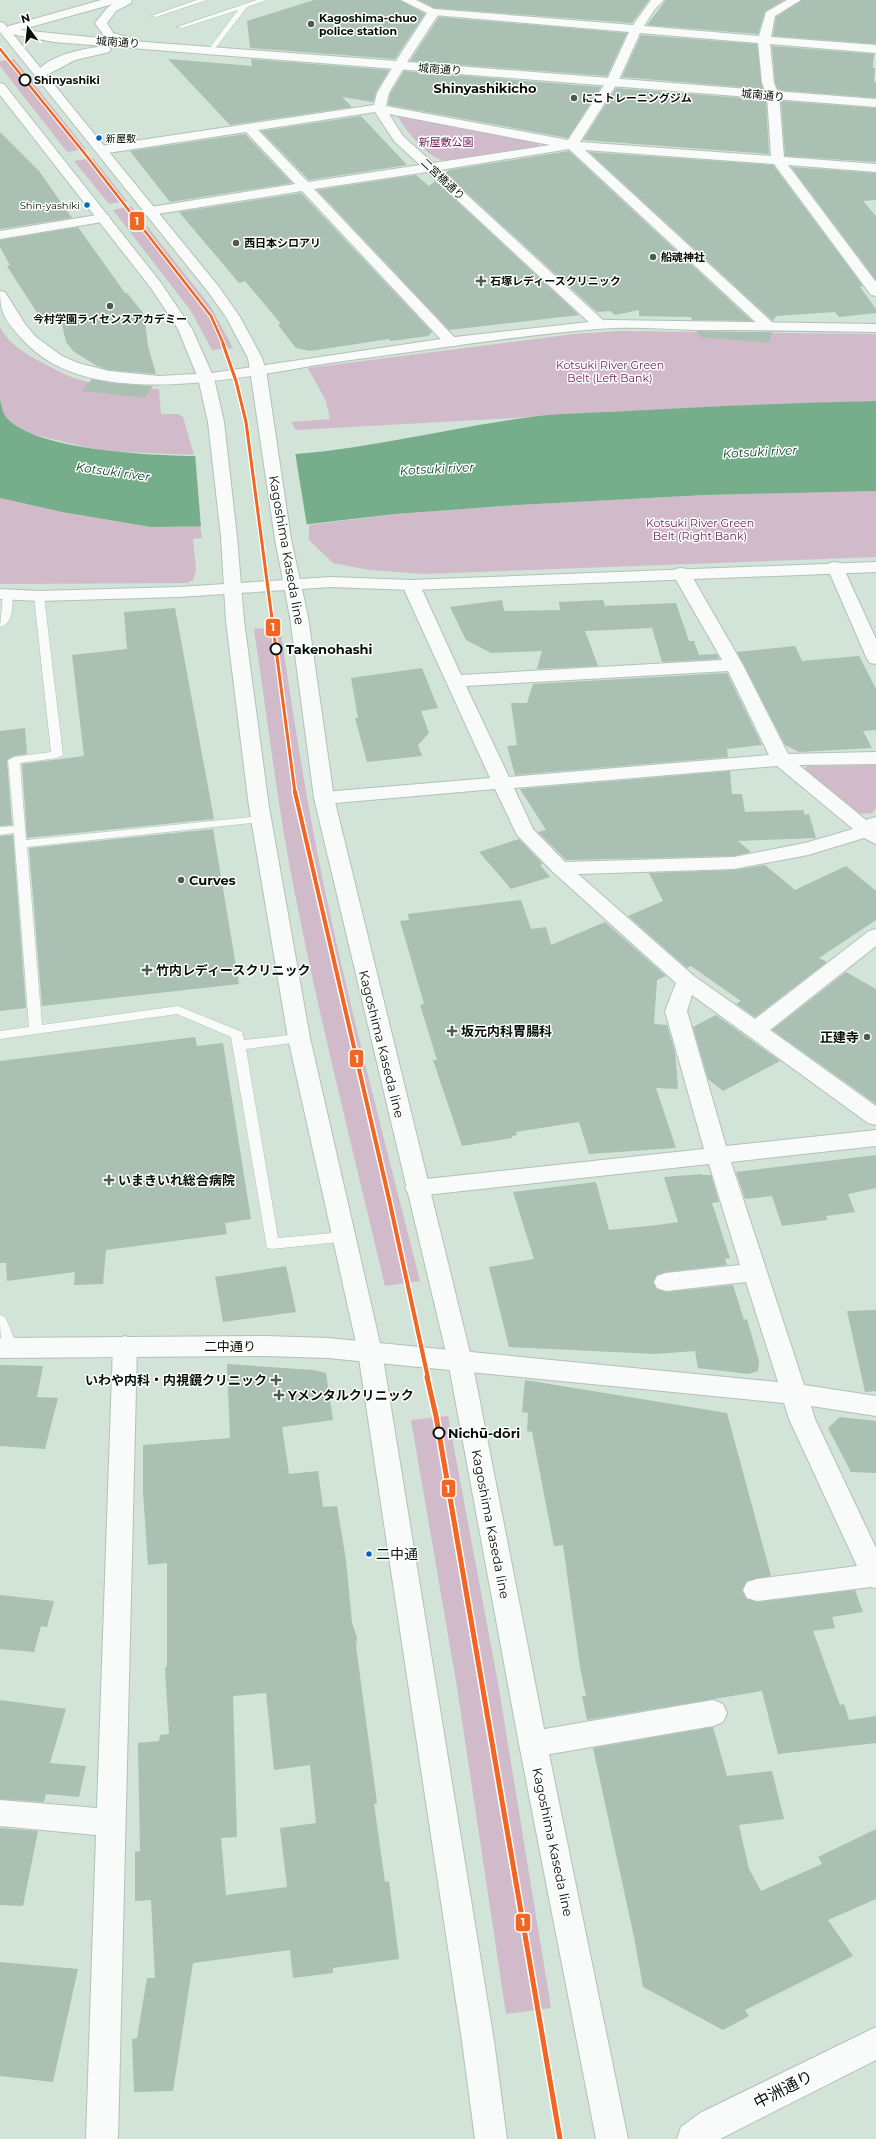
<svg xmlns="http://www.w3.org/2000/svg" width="876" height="2139" viewBox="0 0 876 2139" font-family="Montserrat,'Noto Sans JP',sans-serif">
<rect width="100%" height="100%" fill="#d2e3d7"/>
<path fill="#d1bbca" d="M14,59L86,149L67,152L0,66V61Z
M405,115L542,142L538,146L446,161C427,158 408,133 398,117Z
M93,158L127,201L109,204L74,161Z
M131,206L211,307L233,348L212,350L191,311L113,210Z
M0,327C8,343 24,353 39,361C51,367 64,375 77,379C102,387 133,388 159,389L161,414H178L183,417L194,455L102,451L31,434C21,429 5,421 2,410C1,406 1,403 0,400Z
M620,331L876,334V401L730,406L296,430L291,422L330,419L326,401L308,368L574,334Z
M876,491V557L425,574L369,570L333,563L309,540V525L395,514L518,505L705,495Z
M0,498L62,512L151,527L200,526L202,538L193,539L196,570L193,580L187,583L0,584Z
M280,627C293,713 306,800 324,886C352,1018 387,1150 420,1281L385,1286C354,1154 320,1022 294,889C277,803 267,715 254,629Z
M876,765V808L872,813L860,814L803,771L807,766Z
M448,1416L498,1683L551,2008L506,2014L457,1687L411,1420Z"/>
<path fill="#76ae8b" d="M0,400C2,406 2,412 6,417C44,462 238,458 296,454C373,448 448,428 524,418C558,413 593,413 628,411C710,406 793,403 876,401V491L705,495L518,505L395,514L301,525L151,527L62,512L0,498Z"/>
<path fill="#d2e3d7" d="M295,452L307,526L201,527L195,453Z"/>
<path fill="#aac0b2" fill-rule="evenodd" d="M314,0H400L425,14L395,59L250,48L247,21Z
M419,0H649L632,23L434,8Z
M666,0H784L765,12L758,34L647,25Z
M802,0H876V44L773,36L776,17Z
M439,17L627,33L607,76L410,61Z
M641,35L757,44L763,89L622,77Z
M772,46L874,54L873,64V68H875L874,82H876V98L778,90L775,83Z
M168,59L252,66L251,59L389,70L376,92L373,102L342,97L352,107L230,125Z
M404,71L601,87L568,138L388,105L390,94Z
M616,88L766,100L769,154L583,140Z
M781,101L876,108V162L785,156Z
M361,116L407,165L309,180L261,131Z
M0,132L39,171L72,218L0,229Z
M245,134L292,183L170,202L130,151Z
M569,151L752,321L692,320L691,317L639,316V310L615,315L610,311L597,312L445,173L449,170Z
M589,152L773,165L863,286L860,287L876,309V313L839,317L835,312L776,316L773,321Z
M791,167L876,173V200L863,201L876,216V280Z
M416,175L429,186L435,181L579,315L449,330L317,190Z
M301,193L432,332L428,336L391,341L389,339L310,351L296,348L278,325L281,324L245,281L239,283L179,212Z
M78,227L125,293H127L144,314L148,346L156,374L109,370L97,366L73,351L66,342L60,316L41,319L7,266L10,265L0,247V240Z
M697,331L743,332H772L769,343L700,337Z
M92,379L112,383L153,386L145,398L81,391Z
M502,600L504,611L560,610L559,602L603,600L605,606L676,603L689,641H694L699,655L717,654L719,659L662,662L652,628L585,631L598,666L537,669L542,651L491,653L466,640L450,607Z
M175,608L214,819L27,838L22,764L84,756L72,655L127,649L124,612Z
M795,646L802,661L859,656L876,689V730L863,731L872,748L799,752L785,745L737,652Z
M422,668L438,708L421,711L429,733L418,745L422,756L367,762L355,718H358L351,678Z
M727,673L762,745L727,749L728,757L515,775L507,746L517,745L511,703H527L533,684Z
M25,728L27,754L14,756L7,760L12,825L0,826V731Z
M730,771L732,794H742L745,812L803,810L805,815L809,814L816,838L738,841L751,852L734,856L566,860L538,832L546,830L520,789Z
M213,829L239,984L42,1006L29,848Z
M13,835L26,1008L0,1011V836Z
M519,839L543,864L540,865L550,877L511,889L479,852Z
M765,865L795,890L846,866L876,891V920L819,958L827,962L755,1017L736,1004L741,1001L691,966L687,968L628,916L663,901L649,873L734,870Z
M521,900L531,929L546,927L551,945L605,922L666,976L657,980L654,1024L667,1025L675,1052L678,1089L656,1088L676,1148L589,1154L579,1122L516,1132L517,1135L512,1136V1138L462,1146L433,1060H437L420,1005L424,1004L400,921L409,920L408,914Z
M846,972L876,989V1104L772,1030Z
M716,1015L780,1061L723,1091L708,1079L693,1027Z
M195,1037L197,1046L223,1043L251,1219L225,1223L227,1234L106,1250L103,1284L74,1285L75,1272L7,1281L6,1263H0V1061Z
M876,1155V1188L848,1194L855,1212L826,1216L828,1220L811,1222L782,1226L772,1196L745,1199L736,1172Z
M702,1174V1175H711L719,1202L712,1203L730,1258L725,1259L727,1265L666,1272L657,1275L653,1283L657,1289L666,1292L733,1285L744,1320L747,1319L759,1361L758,1371L748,1374L698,1368L695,1351L655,1354L509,1347L489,1267L534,1259L513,1192L596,1182L609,1230L658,1225L678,1222L664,1177Z
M286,1266L296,1312L223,1322L215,1277Z
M876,1310V1391L865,1392L847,1311Z
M227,1364L313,1370L326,1373L333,1420L282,1427L289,1474L318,1471L323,1507L337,1506L346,1560L352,1623L357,1637L356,1646L377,1803L374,1804L385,1882L389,1881L399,1959L333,1968V1973L293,1978L290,1950L193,1963L173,2091L134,2092L132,2039L137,2038L147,1978H155L151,1900L135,1901V1852L140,1851L138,1743L159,1741L160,1735L169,1734L165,1668L167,1666V1563L148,1565L143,1492V1445L230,1438ZM266,1693L274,1770L310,1765L316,1823L280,1828L287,1887L226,1895L221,1838L237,1837L233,1696Z
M0,1365L43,1366L37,1397L58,1398L45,1449L0,1446Z
M525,1380L727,1413L771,1576L747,1581L742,1591L747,1599L757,1602L855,1590L863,1612L832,1617L835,1628L813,1631L840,1705L844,1704L849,1720L876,1716V1743L778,1754L762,1691L587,1720L582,1696H586L580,1667L563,1545L554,1546L532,1432L527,1431L528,1413L522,1412Z
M840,1417L876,1421V1473L851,1472L828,1428Z
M0,1595L54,1601L47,1627L41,1626L34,1652L0,1649Z
M0,1700L66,1709L50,1763L86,1766L79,1797L46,1794L44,1802L0,1799Z
M713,1727L727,1776L772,1771L784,1819L739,1825L749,1869L761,1891L822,1864L818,1857L876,1829V1899L828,1920L853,1956L745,2010L749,2016L723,2030L643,1987L634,1937L593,1748Z
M0,1828L38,1831L23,1906L0,1905Z
M0,1962L78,1969L53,2082L0,2076Z"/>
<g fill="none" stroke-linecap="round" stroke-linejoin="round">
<g stroke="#b3c1b8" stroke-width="1">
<path id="service" d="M197,0H207L156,17L151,16Z
M257,0H267L247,7L214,50L209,49L238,10L182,28L177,27Z
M8,591L13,594C12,605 14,624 0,627L3,594Z
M39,593L44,596L63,755L57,758L20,763L26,840L261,816L267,819L261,822L27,847L42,1025L178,1006L242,1032L244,1040L299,1034L304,1035L305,1038L299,1042L246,1049L278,1238L343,1232L348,1233L350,1237L348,1241L272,1249L267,1248L231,1037L177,1014L0,1039V1031L29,1027L14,833L0,835V827L14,826L8,760L14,757L51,752L34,596Z
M0,1315L5,1317L7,1321L18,1348L16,1352L11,1354L6,1352C0,1340 0,1329 0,1315Z"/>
</g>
<g stroke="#b3c1b8" stroke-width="2">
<path id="minor" d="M651,0H664L655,9L644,26L759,36L766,12L787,0H801L775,16L771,37L876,45V53L770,44L774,83L779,95L784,157L876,164V172L788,165L876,282V296L871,295L774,164L585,150L773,323L775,326L773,329H763L569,149L440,170L604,321L606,324L604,327H594L427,172L314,189L457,340L459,343L457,346H447L302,191L151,215L146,214L144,211L151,207L295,184L246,132L101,154L95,150L101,146L374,105L377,93L395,63L399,62L405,66L389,93L386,106L568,140L606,82L629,32L434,15L428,12L434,9L633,25ZM640,33L758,43L762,83L767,95L771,156L580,142L618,82ZM375,112L394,141L420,165L308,182L258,130ZM389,114L550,145L433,163L403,136Z
M103,214L108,215L110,218L108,221L0,239V231Z
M835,562L841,563L843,567L876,639V664L870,663L867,659L827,567L829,563Z
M681,568L687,569L690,573L743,665L788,754L876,752V764L799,765L866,820L876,817V844L864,838L808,855L734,869L578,874L694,976L755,1019L869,931L876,929V946L770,1030L876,1106V1125L868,1123L692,995L687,1011L726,1146L876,1130V1146L731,1162L804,1385L876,1396V1416L811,1406L815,1419L876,1548V1588L871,1587L757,1601L747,1598L743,1590L747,1582L757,1579L857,1566L789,1419L784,1403L460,1371L451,1368L448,1361L451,1354L460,1351L778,1382L746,1282L666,1291L657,1288L654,1282L657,1276L666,1273L740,1265L709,1164L417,1196L409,1194L405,1188L409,1182L417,1180L704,1149L665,1011L676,983L553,872L517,835L495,789L324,804L317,802L314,798L317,794L324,792L490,778L402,585L405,581L411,580L417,581L420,585L461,675L722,660L672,573L675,569ZM728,671L769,755L509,777L466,686ZM777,766L853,829L805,843L734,857L565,862L533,829L514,788Z
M125,1336L134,1339L137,1346L118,2139H86L96,1835L0,1826V1800L97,1808L113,1346L116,1339Z
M713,1700L723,1704L727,1713L723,1722L713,1726L533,1757L523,1753L519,1744L523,1735L533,1731Z"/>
</g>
<g stroke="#b3c1b8" stroke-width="2">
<path id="tertiary" d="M101,0H132L131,3L116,11L107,23L113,33L131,38L132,41L396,61L427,13L401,0H416L440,12L407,62L876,99V107L106,46L111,49L109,52L75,60L41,78L35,74C49,54 83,49 105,46L54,42L0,32L1,29L7,28L9,26ZM113,4L108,7L95,23L105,37L110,39L20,30Z
M0,291L5,292L25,324L36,337L62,356L78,363L109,371L160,376L212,373L455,337L607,320L876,324V332C817,331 758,330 699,330C665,329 631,326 597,329C525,335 453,346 381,356C350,360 319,364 289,370C211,382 82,407 22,339C7,322 0,315 0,291Z
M876,562V572L411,590L331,587L178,597L39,601L0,599V589L39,591L178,587L331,577L411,580Z
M265,1336L328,1338L460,1351L469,1354L472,1361L469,1368L460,1371L328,1358L265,1356L0,1358V1338Z
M876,2027V2060L720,2139H677L681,2127L700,2113Z"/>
</g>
<g stroke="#b3c1b8" stroke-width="2">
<path id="primary" d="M0,22L4,23L219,287L240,317L262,358L266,370L291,539L308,617L334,798L472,1361L547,1744L628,2139H596L519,1744L448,1361L314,798L290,617L275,539L250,370L248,358L226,317L209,293L0,32Z
M0,83L4,84L161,283L192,329L214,378L224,422L237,537L244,621L269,807L310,1038L382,1352L494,2041L507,2139H475L462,2041L358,1352L288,1038L249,807L226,621L221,537L208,422L198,378L178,329L151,288L0,95Z"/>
</g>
<use href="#service" fill="#f8fbf9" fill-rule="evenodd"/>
<use href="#minor" fill="#f8fbf9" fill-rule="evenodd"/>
<use href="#tertiary" fill="#f8fbf9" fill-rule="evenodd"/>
<use href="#primary" fill="#f8fbf9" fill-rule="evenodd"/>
<g stroke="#fff" stroke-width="4.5">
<path id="tram-1-far3" d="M0,49L85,154L211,316L224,345"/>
</g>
<g stroke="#fff" stroke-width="5.5">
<path id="tram-1-far2" d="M223,344L236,381L246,422L295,793"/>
</g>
<g stroke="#fff" stroke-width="7">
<path id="tram-1-far1" d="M295,792L389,1199L428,1378"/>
</g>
<g stroke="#fff" stroke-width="8">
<path id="tram-1" d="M427,1377L436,1416L560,2139"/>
</g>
<use href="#tram-1-far3" stroke="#f26522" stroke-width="2.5"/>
<use href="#tram-1-far2" stroke="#f26522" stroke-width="3"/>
<use href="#tram-1-far1" stroke="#f26522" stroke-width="4"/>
<use href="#tram-1" stroke="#f26522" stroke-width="5"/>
</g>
<g fill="#4d5a50" stroke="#fff" stroke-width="1.5">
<circle cx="311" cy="24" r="4"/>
<circle cx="574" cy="98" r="4"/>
<circle cx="236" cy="243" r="4"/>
<circle cx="653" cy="257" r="4"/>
<path d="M479 275h4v4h4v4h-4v4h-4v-4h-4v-4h4z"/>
<circle cx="110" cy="306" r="4"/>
<circle cx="181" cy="880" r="4"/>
<path d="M145 964h4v4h4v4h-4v4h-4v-4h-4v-4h4z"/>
<path d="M450 1025h4v4h4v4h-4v4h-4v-4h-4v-4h4z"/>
<circle cx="867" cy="1037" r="4"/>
<path d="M107 1174h4v4h4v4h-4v4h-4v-4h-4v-4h4z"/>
<path d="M274 1374h4v4h4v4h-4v4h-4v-4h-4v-4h4z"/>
<path d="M277 1389h4v4h4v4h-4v4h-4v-4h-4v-4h4z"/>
</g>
<g fill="#fff" stroke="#051008" stroke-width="2">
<circle cx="25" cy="80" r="5.5"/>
<circle cx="276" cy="649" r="5.5"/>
<circle cx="439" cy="1433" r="5.5"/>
</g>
<g fill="#0065bd" stroke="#fff" stroke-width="1.5">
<circle cx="99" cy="138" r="3.5"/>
<circle cx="87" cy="205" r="3.5"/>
<circle cx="369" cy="1554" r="3.5"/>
</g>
<g text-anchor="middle" stroke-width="3" stroke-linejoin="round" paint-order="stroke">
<g font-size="10" fill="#051008" stroke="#fff" text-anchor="start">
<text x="106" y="142">新屋敷</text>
<text x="80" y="209" text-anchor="end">Shin-yashiki</text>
</g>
<g font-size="11" font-weight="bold" fill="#051008" stroke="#fff" text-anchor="start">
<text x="319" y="22">Kagoshima-chuo<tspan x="319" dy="13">police station</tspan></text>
<text x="582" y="102">にこトレーニングジム</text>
<text x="244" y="247">西日本シロアリ</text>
<text x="661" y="261">船魂神社</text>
<text x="490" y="285">石塚レディースクリニック</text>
<text x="110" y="323" text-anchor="middle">今村学園ライセンスアカデミー</text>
</g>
<g font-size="11" fill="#051008" stroke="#fff">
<text transform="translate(118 42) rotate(4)" y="4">城南通り</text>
<text transform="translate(440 69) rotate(4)" y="4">城南通り</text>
<text transform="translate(763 95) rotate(5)" y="4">城南通り</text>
<text transform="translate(443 179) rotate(43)" y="4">二宮橋通り</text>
</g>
<g font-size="11" font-weight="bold" fill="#051008" stroke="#fff" text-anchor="start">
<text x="34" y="84">Shinyashiki</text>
</g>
<g font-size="11" fill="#6c1e5a" stroke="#fff">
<text x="446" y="146">新屋敷公園</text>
<text x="610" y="369">Kotsuki River Green<tspan x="610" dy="13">Belt (Left Bank)</tspan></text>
<text x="700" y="527">Kotsuki River Green<tspan x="700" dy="13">Belt (Right Bank)</tspan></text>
</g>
<g font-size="12" font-style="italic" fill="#034123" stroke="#fff">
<text transform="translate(760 452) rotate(-3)" y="4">Kotsuki river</text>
<text transform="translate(437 469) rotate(-3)" y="4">Kotsuki river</text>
<text transform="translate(113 472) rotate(8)" y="4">Kotsuki river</text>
</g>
<g font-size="13" font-weight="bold" fill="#051008" stroke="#fff">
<text x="485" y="93">Shinyashikicho</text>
</g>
<g font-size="13" fill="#051008" stroke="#fff">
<text transform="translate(287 550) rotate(80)" y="5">Kagoshima Kaseda line</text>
<text transform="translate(382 1044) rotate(76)" y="5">Kagoshima Kaseda line</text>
<text x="230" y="1351">二中通り</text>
<text transform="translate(491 1524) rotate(79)" y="5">Kagoshima Kaseda line</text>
<text transform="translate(553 1842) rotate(78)" y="5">Kagoshima Kaseda line</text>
</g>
<g font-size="13" font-weight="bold" fill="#051008" stroke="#fff" text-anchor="start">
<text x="286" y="654">Takenohashi</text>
<text x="448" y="1438">Nichū-dōri</text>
</g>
<g font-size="13" font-weight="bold" fill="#051008" stroke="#fff" text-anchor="start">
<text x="189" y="885">Curves</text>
<text x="156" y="975">竹内レディースクリニック</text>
<text x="461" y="1036">坂元内科胃腸科</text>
<text x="859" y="1042" text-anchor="end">正建寺</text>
<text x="118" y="1185">いまきいれ総合病院</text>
<text x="267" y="1385" text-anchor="end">いわや内科・内視鏡クリニック</text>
<text x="288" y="1400">Yメンタルクリニック</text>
</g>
<g font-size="14" fill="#051008" stroke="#fff" text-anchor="start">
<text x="376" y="1559">二中通</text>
</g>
<g font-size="16" fill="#051008" stroke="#fff">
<text transform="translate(783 2089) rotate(-27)" y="6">中洲通り</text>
</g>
</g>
<g stroke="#fff" stroke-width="1.5">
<rect x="129" y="211" width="16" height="20" rx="4" fill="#f26522"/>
<rect x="265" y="618" width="16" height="19" rx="4" fill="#f26522"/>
<rect x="349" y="1049" width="15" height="19" rx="4" fill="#f26522"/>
<rect x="441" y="1479" width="15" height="19" rx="4" fill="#f26522"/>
<rect x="515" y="1913" width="16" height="19" rx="4" fill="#f26522"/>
</g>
<g font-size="11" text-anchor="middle" font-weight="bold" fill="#fff">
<text x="137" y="225">1</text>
<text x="273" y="631">1</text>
<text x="357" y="1063">1</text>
<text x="448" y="1493">1</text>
<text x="523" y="1926">1</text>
</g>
<g transform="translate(28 28) rotate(345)" stroke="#ffffff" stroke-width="3" paint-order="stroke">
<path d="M0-3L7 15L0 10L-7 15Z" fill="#051008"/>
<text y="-6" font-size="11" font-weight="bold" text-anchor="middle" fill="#051008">N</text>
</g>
</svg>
